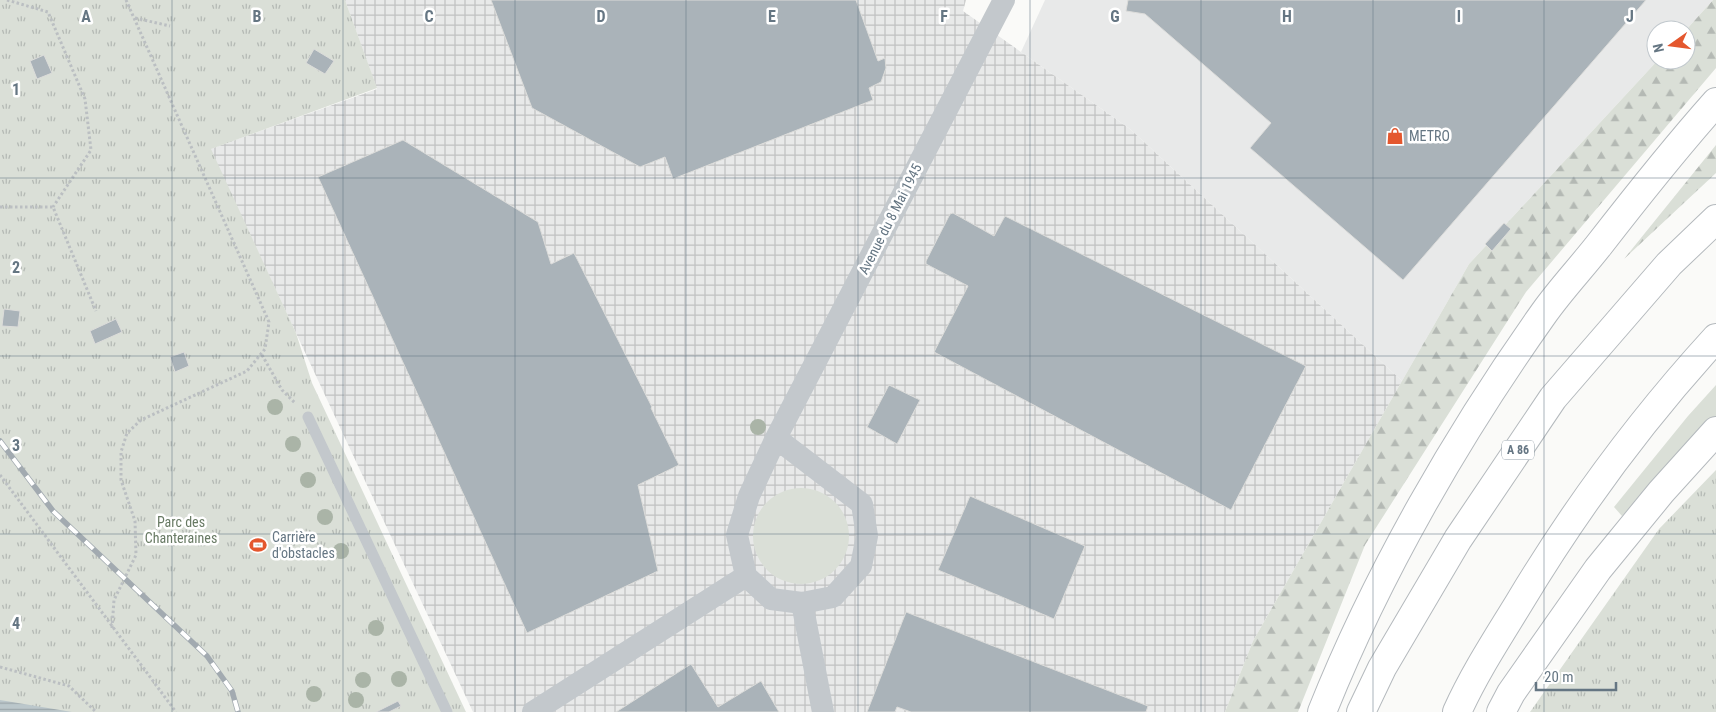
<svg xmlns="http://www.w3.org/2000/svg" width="1716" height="712" viewBox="0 0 1716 712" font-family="'Roboto Condensed',sans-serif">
<defs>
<pattern id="industrial-grid" width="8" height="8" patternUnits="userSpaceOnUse" patternTransform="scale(1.25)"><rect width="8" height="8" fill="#e8e9e9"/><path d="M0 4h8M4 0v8" fill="none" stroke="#c0c1c2"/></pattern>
<pattern id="forest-firs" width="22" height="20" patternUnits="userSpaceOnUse" patternTransform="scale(1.25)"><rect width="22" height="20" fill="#dadfd7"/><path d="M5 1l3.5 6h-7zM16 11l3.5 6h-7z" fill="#b4b9b4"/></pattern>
<pattern id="park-tufts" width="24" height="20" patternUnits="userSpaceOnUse" patternTransform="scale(1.25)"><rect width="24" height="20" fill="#dadfd7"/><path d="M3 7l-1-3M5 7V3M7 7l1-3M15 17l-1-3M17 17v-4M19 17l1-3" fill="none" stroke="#b4b9b4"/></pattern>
<pattern id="water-rules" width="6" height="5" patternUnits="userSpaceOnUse" patternTransform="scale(1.25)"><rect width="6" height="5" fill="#bbc7cb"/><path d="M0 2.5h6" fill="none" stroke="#9ca6aa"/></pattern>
</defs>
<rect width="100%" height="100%" fill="#fafaf8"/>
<path fill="#e8e9e9" d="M1045,0H1713L1686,30H1656V60H1658L1469,264L1402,381L1130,129L1021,52Z"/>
<path fill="url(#industrial-grid)" d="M345,0H966L963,11L1130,129L1402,381L1253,641L1225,712H473L210,149L377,89Z"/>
<path fill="#dadfd7" d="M1716,385V417L1622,516L1614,507L1688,416Z
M753 536a48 48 0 1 1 96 0a48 48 0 1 1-96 0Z"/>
<path fill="url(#forest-firs)" d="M1713,0H1716V68L1526,292L1365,545L1298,712H1225L1253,641L1469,264L1658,60H1686V30Z
M1716,145V173L1624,259Z"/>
<path fill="url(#park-tufts)" d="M0,0H345L377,88L211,149L296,333L312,383L466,712H0Z
M1716,470V712H1530L1659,529Z"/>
<path fill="url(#water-rules)" d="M0,700L72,712H0Z"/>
<path fill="#aab3b9" stroke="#dcdcda" d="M491,0H856L878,61L885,58L886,68L881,82L869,88L873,100L673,179L665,157L640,167L532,108Z
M1128,0H1646L1403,280L1250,148L1271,123L1145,14L1126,11Z
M314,49L334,61L325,74L306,63Z
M44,55L52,73L37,79L30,61Z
M403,140L538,222L551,264L574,253L652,407L651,408L679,465L638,485L658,571L527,633L318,177Z
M953,213L994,236L1005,216L1306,366L1231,510L934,352L968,286L926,264V261L950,214Z
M1504,223L1511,229L1492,251L1485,244Z
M4,309L20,311L18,327L2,326Z
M116,319L122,332L95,344L90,331Z
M184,352L189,366L175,372L170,357Z
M889,385L920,400L897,444L867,427Z
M970,496L1085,546L1054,619L938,570Z
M906,612L1037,663L1148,706L1146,712H911L897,707L895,712H867Z
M691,664L718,707L761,681L779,712H616Z
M398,701L401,706L389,712H376Z"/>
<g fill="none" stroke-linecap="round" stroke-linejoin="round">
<g stroke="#b4b9bd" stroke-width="30">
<path id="motorway" d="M1322,712C1377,574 1458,434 1544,313C1561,289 1581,268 1599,245C1637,196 1675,148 1716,102
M1361,712L1382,668L1458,539L1553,398L1669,264L1716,219
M1457,712C1474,674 1497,639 1519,603C1576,508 1641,420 1716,338
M1501,712L1511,693L1598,569L1661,492L1716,431"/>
</g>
<path stroke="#bbbfc2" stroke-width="3" stroke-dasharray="2.5 2.5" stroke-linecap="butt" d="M7,0L48,12L85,99L91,150L53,207
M135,18L170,26
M0,207H53L96,311
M262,355L282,390L295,403
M0,475L176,712
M112,628L114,600L136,555L135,521L121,480V452L127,433L141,420L247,371L265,349L269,322L126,0
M0,667L69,686L96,712"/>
<path stroke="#c3c8cc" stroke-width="11" d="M308,417L447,712"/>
<path stroke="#c3c8cc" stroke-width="22" d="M776,438L862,504L867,536L861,566L833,597L802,603L771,599L746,576L737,535L749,496L776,438L1004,0
M802,603L823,712
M533,712L746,576"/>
<use href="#motorway" stroke="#fff" stroke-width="28"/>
<g stroke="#a2aab0" stroke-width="5.5">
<path id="rail" d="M0,441L53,511L207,656L232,691L238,712"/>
</g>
<use href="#rail" stroke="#fff" stroke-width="4" stroke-dasharray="11" stroke-linecap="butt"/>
</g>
<g fill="#aab4a7">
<circle cx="275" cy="407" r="8"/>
<circle cx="758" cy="427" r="8"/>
<circle cx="293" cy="444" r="8"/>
<circle cx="308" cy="480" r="8"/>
<circle cx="325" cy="517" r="8"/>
<circle cx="341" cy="551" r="8"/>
<circle cx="376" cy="628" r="8"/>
<circle cx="399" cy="679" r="8"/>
<circle cx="363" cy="680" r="8"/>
<circle cx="314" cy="694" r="8"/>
<circle cx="356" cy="700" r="8"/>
</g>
<path fill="none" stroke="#657683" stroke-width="1" stroke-opacity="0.55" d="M172,0V712M343,0V712M515,0V712M686,0V712M858,0V712M1030,0V712M1201,0V712M1373,0V712M1544,0V712M0,178H1716M0,356H1716M0,534H1716"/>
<defs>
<g id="shop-bare" transform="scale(1.35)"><path d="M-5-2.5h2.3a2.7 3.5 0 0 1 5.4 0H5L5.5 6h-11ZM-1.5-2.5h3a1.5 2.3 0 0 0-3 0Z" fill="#e4572e" stroke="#fff" stroke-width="2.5" paint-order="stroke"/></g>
<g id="stadium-bare" transform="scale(1.35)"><path d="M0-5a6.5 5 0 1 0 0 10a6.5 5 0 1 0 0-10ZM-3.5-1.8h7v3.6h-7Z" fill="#e4572e" stroke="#fff" stroke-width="2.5" paint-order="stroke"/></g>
</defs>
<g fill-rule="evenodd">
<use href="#shop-bare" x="1395" y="136"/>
<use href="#stadium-bare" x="258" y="545"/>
</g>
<g text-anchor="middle" stroke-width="5" stroke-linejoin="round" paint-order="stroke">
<rect fill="#fff" stroke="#939fa8" stroke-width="1" x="1502" y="440.5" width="32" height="19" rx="4"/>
<g font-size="12" font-weight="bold" fill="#657683">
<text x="1518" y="454">A 86</text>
</g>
<g font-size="14" fill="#657683" stroke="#fff" text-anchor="start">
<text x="1409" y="141">METRO</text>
<text x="272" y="542">Carrière<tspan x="272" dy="16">d'obstacles</tspan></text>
</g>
<g font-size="14" fill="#657683" stroke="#fff">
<text transform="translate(890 219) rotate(-63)" y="5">Avenue du 8 Mai 1945</text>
</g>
<g font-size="14" fill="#687a64" stroke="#fff">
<text x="181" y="527">Parc des<tspan x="181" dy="16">Chanteraines</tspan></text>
</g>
</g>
<g font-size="16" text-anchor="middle" font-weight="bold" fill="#657683" stroke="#fff" stroke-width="5" stroke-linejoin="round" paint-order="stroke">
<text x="86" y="22">A</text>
<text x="257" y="22">B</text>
<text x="429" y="22">C</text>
<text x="601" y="22">D</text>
<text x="772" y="22">E</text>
<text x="944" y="22">F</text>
<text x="1115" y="22">G</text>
<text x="1287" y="22">H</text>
<text x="1459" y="22">I</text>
<text x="1630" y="22">J</text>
<text x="16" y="95">1</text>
<text x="16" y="273">2</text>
<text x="16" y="451">3</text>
<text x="16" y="629">4</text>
</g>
<g transform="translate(1671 45) rotate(256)"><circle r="24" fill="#ffffff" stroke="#c1c8cd"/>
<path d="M0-4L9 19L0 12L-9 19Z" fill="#e4572e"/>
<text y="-8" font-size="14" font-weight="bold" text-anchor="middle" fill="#657683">N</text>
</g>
<path d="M1536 682v8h80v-8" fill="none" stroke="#657683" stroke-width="2.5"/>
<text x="1544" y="682" font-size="15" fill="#657683" stroke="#ffffff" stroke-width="4" paint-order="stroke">20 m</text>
</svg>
